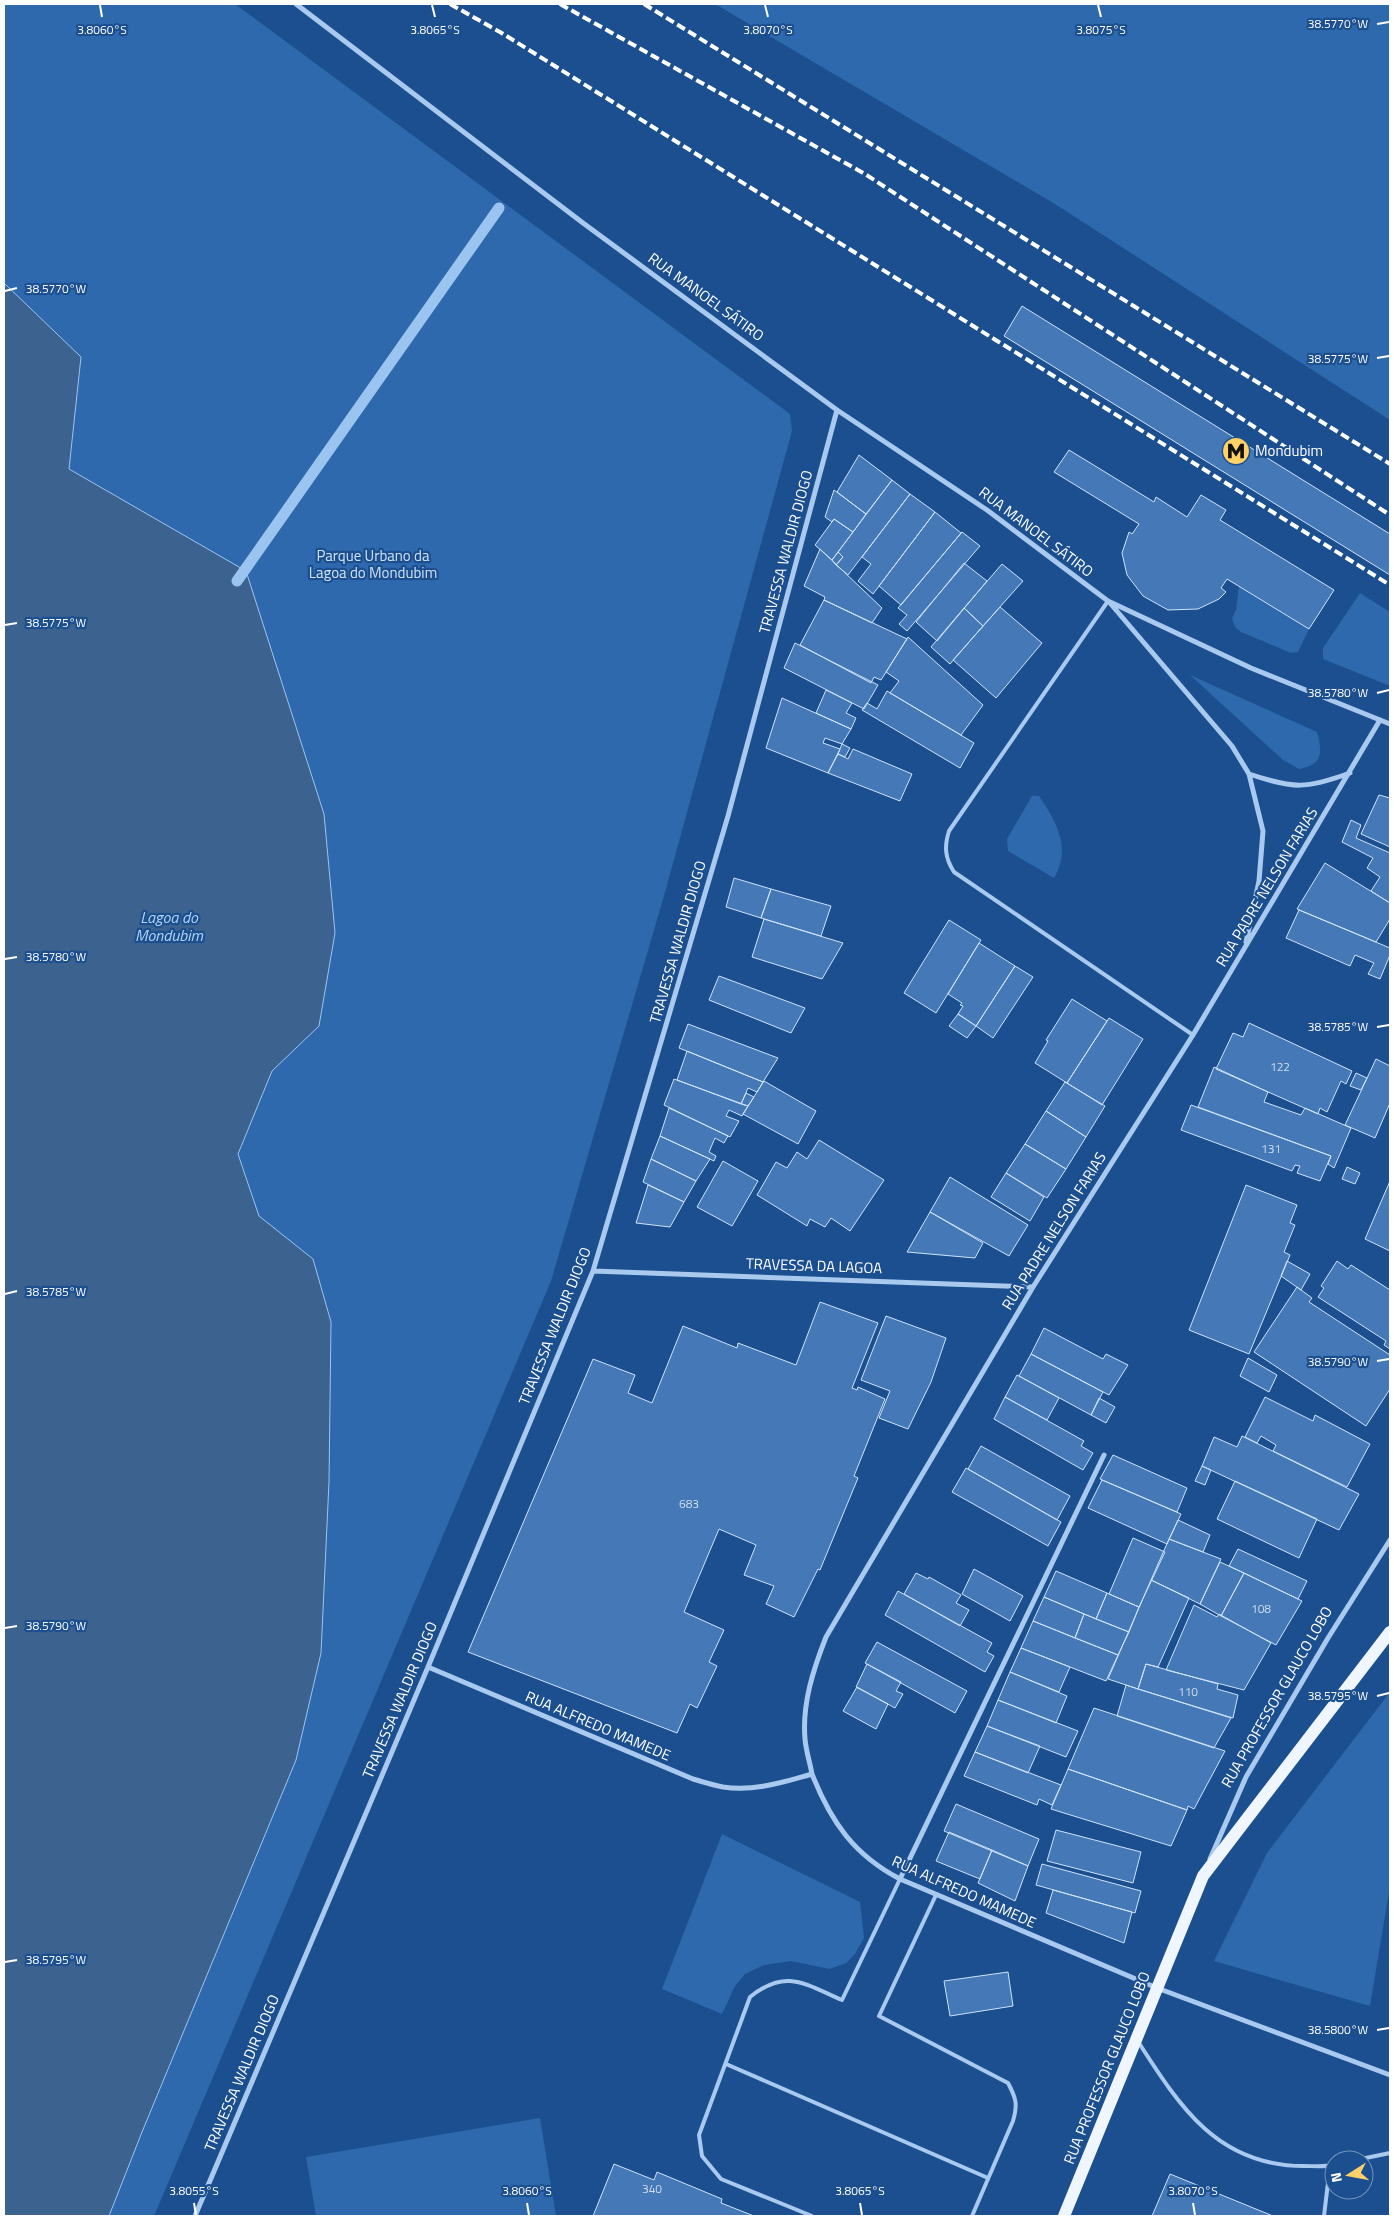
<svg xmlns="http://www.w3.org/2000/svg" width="1394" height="2220" viewBox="0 0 1394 2220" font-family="'Titillium Web',sans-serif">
<rect width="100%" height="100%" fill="#1b4f8f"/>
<path fill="#2e69ad" d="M4,4H235L790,414L792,431L664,896L551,1281L154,2216H4Z
M715,4H1390V420L1055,204Z
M1239,586L1309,629L1298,652L1291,653L1241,632L1235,627L1232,618L1236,610Z
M1360,593L1390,612V686L1323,659V648Z
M1190,675L1317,732C1323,753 1322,765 1299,769L1283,760Z
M1032,796H1039C1056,821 1072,848 1054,878L1008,851L1007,839Z
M1390,1692V1886L1370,2006L1214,1961L1267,1853Z
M722,1834L860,1902L864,1938L855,1954L846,1963L830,1969L791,1961L764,1965L745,1974L735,1986L722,2014L662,1989Z
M540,2118L556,2216H316L306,2157Z"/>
<path fill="#3c6290" stroke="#9cc4f0" d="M4,283L81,357L69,469L246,571L324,814L335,933L319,1026L272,1071L238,1154L259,1216L313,1259L331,1322L329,1482L321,1653L296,1760L142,2132L109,2216H4Z"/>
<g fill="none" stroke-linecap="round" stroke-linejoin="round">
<path stroke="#9cc4f0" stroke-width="11" d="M237,581L499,208"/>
</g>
<path fill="#4478b7" stroke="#cfe3fa" d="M1022,306L1390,534V575L1004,336Z
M1069,450L1154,502L1156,497L1187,517L1201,495L1226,510L1220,520L1334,590L1309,629L1227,579L1221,588L1226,592L1219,599L1198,609L1168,610L1143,596L1127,575L1122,553L1129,532L1132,534L1139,524L1054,472Z
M859,455L892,480L866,514L837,492Z
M892,480L910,494L848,575L836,565L843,557L838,552Z
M834,490L866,514L853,532L834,519L832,522L825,517Z
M910,494L935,512L873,594L858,581L871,564L862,557Z
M935,512L961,533L901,605L879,586Z
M834,519L853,532L832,560L815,545Z
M962,532L980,546L907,631L899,624L907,615L898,608Z
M820,549L882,608L872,623L824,600L825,597L804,586Z
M838,552L843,557L836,565L832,560Z
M964,563L987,581L937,641L916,622Z
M1002,564L1023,581L983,626L964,608Z
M824,600L907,639L881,680L874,677L871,683L800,645Z
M1000,607L1042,643L996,698L953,660Z
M964,608L983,626L950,664L931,647Z
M908,637L983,705L961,735L890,693L899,681L886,672Z
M795,643L878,685L864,709L784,668Z
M826,690L852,703L846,713L856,718L851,729L816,713Z
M887,691L974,743L960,768L862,710L867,703L877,709Z
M782,698L851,729L842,744L825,738L823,743L840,749L828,773L766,748Z
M842,744L850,748L845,757L838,754Z
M853,749L912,774L900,801L828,773L838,754L848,759Z
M1379,795L1390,798V847L1361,834Z
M1351,820L1361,825L1356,838L1390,853V903L1371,891L1380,877L1367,868L1373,858L1342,842Z
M1325,863L1390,903V919L1376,942L1297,909Z
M734,878L771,889L761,918L726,907Z
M771,889L831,906L821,936L761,918Z
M1299,910L1390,948V955L1380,979L1368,974L1374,963L1355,955L1350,966L1286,938Z
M764,919L843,943L822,979L752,957Z
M949,920L981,940L936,1013L904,993Z
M979,943L1015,966L976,1026L958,1014L963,1006L960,1005L962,1003L948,994Z
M1015,966L1033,977L993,1038L976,1026Z
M719,976L805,1008L791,1033L709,1000Z
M1072,999L1107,1021L1067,1083L1035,1063L1048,1041L1046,1040Z
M958,1014L976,1026L967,1038L949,1026Z
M1109,1018L1143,1039L1102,1105L1067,1083Z
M1249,1023L1352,1071L1346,1084L1341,1081L1327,1112L1320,1108L1318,1114L1216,1069L1233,1033L1243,1037Z
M688,1024L770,1055L778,1058L763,1082L679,1048Z
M687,1051L763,1082L757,1092L748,1088L741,1104L677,1080Z
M1376,1059L1390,1066V1103L1375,1138L1345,1125Z
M1214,1067L1268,1092L1264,1102L1301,1115L1305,1108L1351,1128L1334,1168L1328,1164L1331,1156L1198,1107Z
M1356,1073L1367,1078L1361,1090L1350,1086Z
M674,1079L748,1106L742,1116L729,1110L726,1116L739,1121L730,1137L664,1105Z
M764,1081L816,1111L798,1144L743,1114Z
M1065,1082L1105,1106L1086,1137L1046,1111Z
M746,1093L754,1097L748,1106L741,1104Z
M1191,1105L1331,1156L1320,1181L1297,1173L1300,1166L1295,1165L1292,1171L1181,1130Z
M669,1108L728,1136L724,1143L715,1138L709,1152L716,1156L714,1161L660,1136Z
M1046,1111L1086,1137L1066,1169L1025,1144Z
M660,1136L710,1159L696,1181L651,1159Z
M819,1140L884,1180L850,1231L831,1218L825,1227L810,1219L807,1226L757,1195L776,1162L787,1168L797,1152L807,1159Z
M1025,1144L1066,1169L1047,1198L1006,1173Z
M651,1159L696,1181L684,1202L643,1182Z
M723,1161L758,1181L732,1226L697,1207Z
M1347,1167L1360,1173L1355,1184L1342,1179Z
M1006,1173L1044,1197L1030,1221L991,1197Z
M950,1177L1028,1225L1009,1256L930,1212Z
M1390,1181V1251L1365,1239Z
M648,1185L684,1202L670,1227L636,1223Z
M1246,1185L1297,1205L1290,1223L1295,1225L1284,1252L1290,1255L1249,1354L1189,1330Z
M930,1212L983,1243L975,1258L907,1252Z
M1287,1261L1310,1274L1301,1290L1281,1276Z
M1337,1261L1348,1269L1351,1265L1390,1290V1349L1384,1345L1386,1341L1318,1297L1324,1288L1321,1286Z
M1297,1287L1312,1298L1309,1302L1390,1355V1389L1366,1426L1254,1352Z
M820,1302L878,1323L852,1388L857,1390L858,1387L885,1399L854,1476L858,1478L820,1570L818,1569L794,1617L766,1604L774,1586L744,1575L756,1545L719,1529L684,1612L724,1630L709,1662L717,1666L697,1708L690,1704L677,1733L468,1652L593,1359L635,1375L628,1393L652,1403L683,1326L737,1348L738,1343L796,1365Z
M886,1316L946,1338L931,1382L908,1429L879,1418L890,1391L861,1380Z
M1044,1328L1103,1359L1106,1354L1128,1365L1109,1395L1031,1354Z
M1031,1354L1103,1392L1091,1415L1019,1376Z
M1248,1358L1277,1375L1269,1392L1240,1376Z
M1017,1375L1059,1398L1047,1420L1005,1397Z
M1005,1397L1084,1441L1081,1446L1093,1453L1083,1470L994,1419Z
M1265,1397L1313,1421L1315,1415L1370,1444L1347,1487L1273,1451L1276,1445L1261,1436L1257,1443L1245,1437Z
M1099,1398L1115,1407L1106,1423L1091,1415Z
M1242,1436L1359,1494L1339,1530L1202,1466L1214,1437L1237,1447Z
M981,1446L1070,1496L1057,1520L968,1469Z
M1113,1455L1187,1488L1177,1512L1100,1479Z
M1202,1466L1211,1470L1205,1485L1195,1481Z
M966,1468L1061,1522L1048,1546L952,1492Z
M1102,1480L1181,1514L1167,1544L1088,1508Z
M1235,1481L1317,1519L1299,1558L1217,1519Z
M1178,1520L1210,1535L1203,1552L1169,1539Z
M1133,1538L1165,1552L1139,1607L1109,1594Z
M1169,1539L1221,1559L1200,1604L1151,1580Z
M1238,1549L1307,1581L1298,1599L1229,1566Z
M1220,1562L1244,1573L1221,1616L1200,1604Z
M974,1569L1023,1596L1010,1621L962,1594Z
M1056,1571L1107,1593L1096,1619L1044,1597Z
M916,1573L928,1579L929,1577L961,1595L956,1603L969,1610L960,1626L904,1594Z
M1244,1573L1302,1601L1276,1645L1221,1616Z
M1151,1580L1189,1598L1158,1667L1146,1664L1138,1689L1108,1679Z
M898,1591L992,1643L987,1652L994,1656L985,1672L885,1615Z
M1107,1593L1139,1607L1129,1632L1096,1619Z
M1044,1597L1084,1614L1075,1638L1033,1621Z
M1194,1605L1217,1617L1219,1614L1271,1643L1244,1690L1166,1670Z
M1084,1614L1129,1632L1118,1655L1075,1638Z
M1033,1621L1118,1655L1106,1681L1021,1648Z
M877,1642L967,1691L955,1713L865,1663Z
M1021,1648L1070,1667L1059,1692L1010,1672Z
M867,1664L901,1682L896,1691L903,1694L895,1708L856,1687Z
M1146,1664L1218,1684L1217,1689L1238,1695L1233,1718L1138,1689Z
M1010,1672L1067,1696L1056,1723L998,1700Z
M1126,1685L1138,1689L1231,1718L1214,1748L1117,1716Z
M857,1687L888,1704L876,1729L843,1711Z
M998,1700L1078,1731L1066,1757L987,1726Z
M1094,1708L1225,1751L1194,1809L1188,1806L1187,1810L1068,1769Z
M987,1726L1040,1746L1028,1773L975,1752Z
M975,1752L1061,1785L1052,1805L1039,1799L1037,1805L964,1776Z
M1068,1769L1187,1810L1171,1846L1051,1809Z
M956,1804L1039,1839L1028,1866L944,1831Z
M1056,1830L1141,1852L1133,1883L1047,1861Z
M949,1832L992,1850L980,1879L936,1861Z
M992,1850L1028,1866L1015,1901L978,1883Z
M1042,1864L1141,1891L1135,1913L1036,1885Z
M1053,1890L1132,1912L1124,1943L1046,1913Z
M1008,1972L1013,2006L950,2016L944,1981Z
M614,2164L654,2180L657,2172L722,2199L721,2203L754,2216H593Z
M1170,2174L1273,2216H1152Z"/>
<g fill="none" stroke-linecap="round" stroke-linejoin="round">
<path stroke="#a9c9ee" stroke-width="4" d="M1108,601L949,831C944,847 945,858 954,872L1193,1035
M936,1895L879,2016L1008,2083C1016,2098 1018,2104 1013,2121L972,2216
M1139,2043C1180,2107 1218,2166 1304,2166C1314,2166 1324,2167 1334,2165
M726,2064L988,2178
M1356,2160L1390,2153
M812,2216L721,2179L702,2156L699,2135L750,1997C786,1968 805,1984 842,2000L900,1879
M1324,2216L1330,2166"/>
<path stroke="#a9c9ee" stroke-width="5" d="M296,4L583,223L837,410L987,510L1108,601L1251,668L1390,724
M1110,603L1232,746L1249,774L1263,831L1259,881L1246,942
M1249,774C1294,789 1306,789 1350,773
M593,1271L1033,1287
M428,1667L693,1779C703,1782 713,1785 723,1787C754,1792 783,1782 812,1774C831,1822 854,1855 900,1879L1157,1988L1390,2075
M812,1774C810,1763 806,1751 805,1739C802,1704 813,1670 826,1637L1033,1287L1193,1035L1380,720
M1210,1859L1246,1777L1328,1638L1390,1540
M900,1879L1104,1455
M195,2216L428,1667L593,1271L728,816L837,410"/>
<path stroke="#f0f6ff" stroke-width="12" d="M1064,2216L1203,1876L1390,1632"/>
<path stroke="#fff" stroke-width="4" stroke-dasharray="9 4" stroke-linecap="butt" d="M450,4L500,32L1390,585
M560,4L865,174L1390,515
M644,4L1390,464"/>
</g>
<path fill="none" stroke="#fff" stroke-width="2" d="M100,5L102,17M432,5L435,17M765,5L768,17M1098,5L1101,17M1377,24L1389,22M5,291L17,288M1377,358L1389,356M5,625L17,623M1377,693L1389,690M5,959L17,957M1377,1027L1389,1025M5,1294L17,1291M1377,1361L1389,1359M5,1628L17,1626M1377,1696L1389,1693M5,1962L17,1960M1377,2030L1389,2028M194,2203L196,2215M527,2203L529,2215M860,2203L862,2215M1193,2203L1195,2215"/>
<defs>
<g id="metro-disc" transform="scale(1.4375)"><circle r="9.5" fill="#ffd166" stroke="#1b4f8f"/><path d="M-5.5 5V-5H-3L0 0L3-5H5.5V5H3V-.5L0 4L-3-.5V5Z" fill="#111"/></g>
</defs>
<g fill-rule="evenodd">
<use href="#metro-disc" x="1236" y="451"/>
</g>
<g text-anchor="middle" stroke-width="4.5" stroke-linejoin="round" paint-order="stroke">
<g font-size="12" fill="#d0dded">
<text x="1280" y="1071">122</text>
<text x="1271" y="1153">131</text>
<text x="689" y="1508">683</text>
<text x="1261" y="1613">108</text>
<text x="1188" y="1696">110</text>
<text x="652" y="2193">340</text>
</g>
<g font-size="15" fill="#fff" stroke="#1b4f8f">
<text transform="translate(706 297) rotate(36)" y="5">RUA MANOEL SÁTIRO</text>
<text transform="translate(1036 532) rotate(37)" y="5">RUA MANOEL SÁTIRO</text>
<text transform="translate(786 552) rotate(-75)" y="5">TRAVESSA WALDIR DIOGO</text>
<text transform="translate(1267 887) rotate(-59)" y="5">RUA PADRE NELSON FARIAS</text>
<text transform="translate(678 942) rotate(-74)" y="5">TRAVESSA WALDIR DIOGO</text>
<text transform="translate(1054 1231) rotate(-58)" y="5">RUA PADRE NELSON FARIAS</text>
<text transform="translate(814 1266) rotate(2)" y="5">TRAVESSA DA LAGOA</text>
<text transform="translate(555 1326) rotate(-68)" y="5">TRAVESSA WALDIR DIOGO</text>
<text transform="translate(1277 1697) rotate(-60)" y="5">RUA PROFESSOR GLAUCO LOBO</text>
<text transform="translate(400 1700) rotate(-67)" y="5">TRAVESSA WALDIR DIOGO</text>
<text transform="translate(598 1726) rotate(23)" y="5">RUA ALFREDO MAMEDE</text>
<text transform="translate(964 1892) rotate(24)" y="5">RUA ALFREDO MAMEDE</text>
<text transform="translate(1107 2068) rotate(-68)" y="5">RUA PROFESSOR GLAUCO LOBO</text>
<text transform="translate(242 2073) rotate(-67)" y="5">TRAVESSA WALDIR DIOGO</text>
</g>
<g font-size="15" fill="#fff" stroke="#1b4f8f" text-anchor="start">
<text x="1255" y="456">Mondubim</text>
</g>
<g font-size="15" fill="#cfe3fa" stroke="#1b4f8f">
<text x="373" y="561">Parque Urbano da<tspan x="373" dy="17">Lagoa do Mondubim</tspan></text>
</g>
<g font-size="16" font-style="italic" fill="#b5d3f5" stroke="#1b4f8f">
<text x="169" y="923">Lagoa do<tspan x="169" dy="18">Mondubim</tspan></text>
</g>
</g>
<g font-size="12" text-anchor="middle" fill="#fff" stroke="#1b4f8f" stroke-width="4.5" stroke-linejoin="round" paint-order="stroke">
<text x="1338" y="28">38.5770°W</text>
<text x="102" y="34">3.8060°S</text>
<text x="435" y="34">3.8065°S</text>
<text x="768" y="34">3.8070°S</text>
<text x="1101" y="34">3.8075°S</text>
<text x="56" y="293">38.5770°W</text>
<text x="1338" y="363">38.5775°W</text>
<text x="56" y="627">38.5775°W</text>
<text x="1338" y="697">38.5780°W</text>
<text x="56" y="961">38.5780°W</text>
<text x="1338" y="1031">38.5785°W</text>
<text x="56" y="1296">38.5785°W</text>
<text x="1338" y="1366">38.5790°W</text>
<text x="56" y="1630">38.5790°W</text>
<text x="1338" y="1700">38.5795°W</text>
<text x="56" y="1964">38.5795°W</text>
<text x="1338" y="2034">38.5800°W</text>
<text x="194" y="2195">3.8055°S</text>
<text x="527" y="2195">3.8060°S</text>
<text x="860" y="2195">3.8065°S</text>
<text x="1193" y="2195">3.8070°S</text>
</g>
<rect width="1394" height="2220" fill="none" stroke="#ffffff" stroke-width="10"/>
<g transform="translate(1349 2175) rotate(259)"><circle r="24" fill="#1b4f8f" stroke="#7695bc"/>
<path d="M0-4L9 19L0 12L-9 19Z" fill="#ffd166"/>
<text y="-8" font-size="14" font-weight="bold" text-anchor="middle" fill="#ffffff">N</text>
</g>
</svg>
